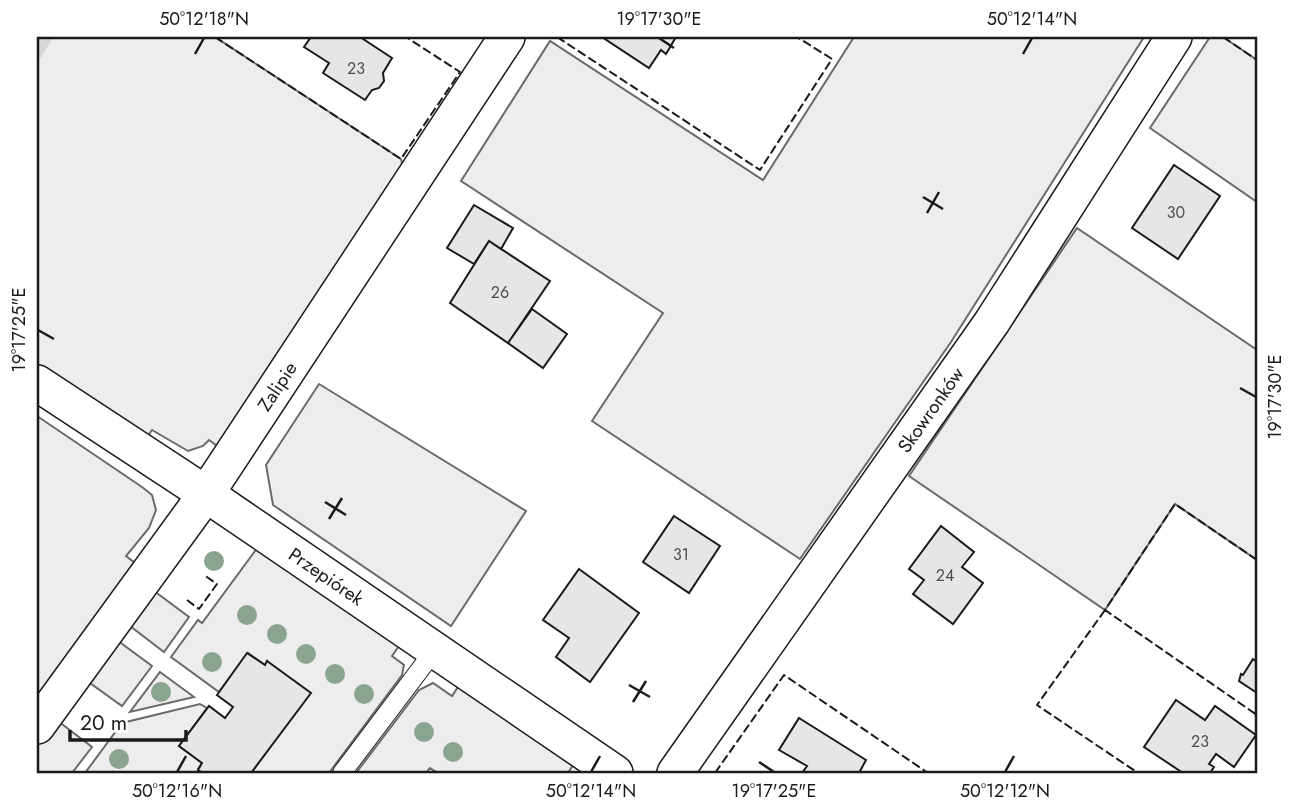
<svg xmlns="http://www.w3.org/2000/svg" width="1294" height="810" viewBox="0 0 1294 810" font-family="Jost,sans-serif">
<rect width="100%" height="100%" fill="#fff"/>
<path fill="#ededed" stroke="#6a6a6a" stroke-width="2" d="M37,37H215L401,159L406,179L220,448L209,440L203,446L188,451L152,430L145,440L37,368Z
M854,37H1144L951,342L800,559L592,421L663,313L461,181L550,41L763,180Z
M1210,37H1223L1257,60V202L1150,128Z
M1077,228L1257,350V560L1175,504L1105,610L909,476Z
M319,384L526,511L451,626L273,505L266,465Z
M37,416L142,487L152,495L156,510L149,528L126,556L135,563L37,697Z
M266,536L408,633L392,656L404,665L402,675L329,773H251L268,750L267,662L265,665L248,653L219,692L171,657L198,620L202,623Z
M142,582L189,617L164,652L117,616Z
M106,632L152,666L122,706L76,673Z
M160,672L194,697L130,712Z
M467,673L582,751L568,773H438L430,768L426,773H356L419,690L433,683L452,696Z
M200,704L207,708L179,746L202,763L198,769L203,773H85L122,723Z
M46,712L92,747L72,773H37V726Z"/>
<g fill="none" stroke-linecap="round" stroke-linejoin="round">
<path stroke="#d7d7d7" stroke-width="12" d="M37,53L46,37"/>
</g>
<path fill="#e6e6e6" stroke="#1a1a1a" stroke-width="2" d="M311,37H360L392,58L383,73L384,81L379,88L372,90L365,100L323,73L329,63L304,47Z
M607,37H676L666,54L661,50L649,68L605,39Z
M1174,165L1220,196L1178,259L1132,228Z
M474,205L513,228L501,249L489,241L474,264L447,248Z
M489,241L550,281L508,343L450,303Z
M532,309L567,334L543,368L508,343Z
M674,516L720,546L689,593L643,562Z
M941,526L974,552L962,567L983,583L953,624L913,594L924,580L909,569Z
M579,569L639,613L590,682L556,657L569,638L543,620Z
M247,653L265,665L267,661L311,693L251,773H203L198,770L202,763L179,746L209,706L225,718L233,707L217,695Z
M1253,659L1257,662V693L1239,681L1241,674L1243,675Z
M1176,700L1205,720L1215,706L1256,735L1234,767L1216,754L1209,764L1214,767L1210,773H1183L1144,747Z
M799,718L866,760L859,773H802L807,766L779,750Z"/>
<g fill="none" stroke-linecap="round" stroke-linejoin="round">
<g stroke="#1a1a1a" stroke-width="20">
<path id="service" d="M342,773L434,651"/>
</g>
<g stroke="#1a1a1a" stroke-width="38">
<g id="minor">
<path id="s1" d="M37,383L206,494L615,773"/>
<path id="s2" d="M37,726L206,494L507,37"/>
<path id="s3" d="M675,773L992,322L1174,37"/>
</g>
</g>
<use href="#service" stroke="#fff" stroke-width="18"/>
<use href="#minor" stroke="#fff" stroke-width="35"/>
<path stroke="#1a1a1a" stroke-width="2" stroke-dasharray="9 3.5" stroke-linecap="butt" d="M215,37L401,159L460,72L406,37
M557,37L760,170L832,59L797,37
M1223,37L1257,60
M1257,560L1175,504L1105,610L1257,715
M187,600L199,609L217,584L204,575
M1105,610L1037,705L1138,773
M715,773L784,675L928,773"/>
</g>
<g fill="#8aa48f">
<circle cx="214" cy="561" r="10"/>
<circle cx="247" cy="615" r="10"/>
<circle cx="277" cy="634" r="10"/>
<circle cx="306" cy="654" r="10"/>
<circle cx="212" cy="662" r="10"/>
<circle cx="335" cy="674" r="10"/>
<circle cx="161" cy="692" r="10"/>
<circle cx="364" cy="694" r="10"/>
<circle cx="424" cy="732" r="10"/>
<circle cx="453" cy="752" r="10"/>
<circle cx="119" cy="759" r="10"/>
</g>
<path fill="none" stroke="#1a1a1a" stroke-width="2.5" d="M659,38L674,48M195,54L204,38M1023,54L1032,38M923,197L943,209M927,213L939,192M38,330L54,339M1240,388L1256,397M325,502L346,515M329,519L342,498M629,685L650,697M633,702L646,681M759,762L774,772M177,772L186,756M591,772L600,756M1005,772L1014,756"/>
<g text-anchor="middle" stroke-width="5" stroke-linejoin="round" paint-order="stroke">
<g font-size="16" fill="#4d4d4d">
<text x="356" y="74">23</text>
<text x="1176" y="218">30</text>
<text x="500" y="298">26</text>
<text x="681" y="560">31</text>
<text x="945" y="581">24</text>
<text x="1200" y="747">23</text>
</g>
<g font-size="19" fill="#1a1a1a" stroke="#fff">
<text dy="7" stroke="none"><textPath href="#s2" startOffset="416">Zalipie</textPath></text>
<text dy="7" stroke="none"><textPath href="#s3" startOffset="444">Skowronków</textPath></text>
<text dy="7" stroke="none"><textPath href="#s1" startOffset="348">Przepiórek</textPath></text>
</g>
</g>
<rect width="1294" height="810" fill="none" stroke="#ffffff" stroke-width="77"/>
<path d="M70 730v10h116v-10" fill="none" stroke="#1a1a1a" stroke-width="3.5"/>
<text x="80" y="730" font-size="21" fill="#1a1a1a" stroke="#ffffff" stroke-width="5" paint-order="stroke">20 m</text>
<rect x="38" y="38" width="1218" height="734" fill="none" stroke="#1a1a1a" stroke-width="2.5"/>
<g font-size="18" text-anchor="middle" fill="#1a1a1a">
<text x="204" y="25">50°12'18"N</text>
<text x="659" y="25">19°17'30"E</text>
<text x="1032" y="25">50°12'14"N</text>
<text transform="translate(19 330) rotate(-90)" y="6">19°17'25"E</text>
<text transform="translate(1275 397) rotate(-90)" y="6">19°17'30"E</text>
<text x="177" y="797">50°12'16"N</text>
<text x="591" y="797">50°12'14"N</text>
<text x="774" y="797">19°17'25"E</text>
<text x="1005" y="797">50°12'12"N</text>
</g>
</svg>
